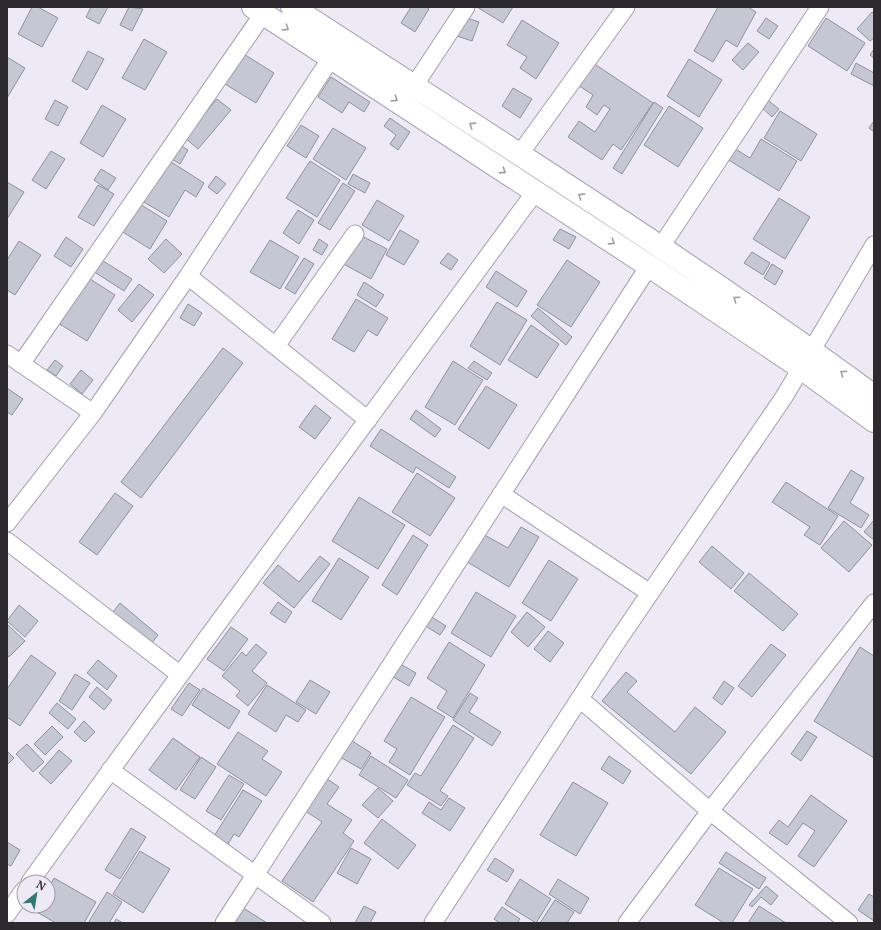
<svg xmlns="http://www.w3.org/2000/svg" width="881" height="930" viewBox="0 0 881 930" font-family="'Noto Serif',serif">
<rect width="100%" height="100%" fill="#edeaf6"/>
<path fill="#c5c8d3" stroke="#8f929c" d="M32,7H38L58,18L42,47L18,34Z
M91,7H108L99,24L86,17Z
M129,7L143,9L132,31L120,25Z
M411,7H426L429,9L415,32L401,23Z
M477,7H513L503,23Z
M718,7H748L756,12L737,47L726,40L713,62L694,51Z
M872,12L874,14V38L870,41L857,29Z
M464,17L479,22L472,41L457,36Z
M766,18L778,26L769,39L757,31Z
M826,18L865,43L847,71L808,46Z
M522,20L559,43L536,79L520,68L527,57L507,45Z
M144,39L167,52L145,90L122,78Z
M748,43L759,52L743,70L732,60Z
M874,49V58L870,55Z
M88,51L104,59L87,90L72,81Z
M239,51L274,73L256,103L220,81Z
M7,57L25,68L7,98Z
M689,59L722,80L699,117L667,96Z
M593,63L653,103L621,150L613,144L602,160L568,137L579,121L595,132L610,109L604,105L597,115L586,107L593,95L578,85Z
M856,63L874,73V86L851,74Z
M331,77L370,102L364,112L349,102L342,113L318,97Z
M513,88L532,99L520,118L502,106Z
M765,98L779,109L772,117L759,105Z
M217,99L231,110L198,149L184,137Z
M55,100L68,107L58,126L45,119Z
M654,102L663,108L622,174L613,168Z
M102,105L126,119L103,157L80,143Z
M669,106L703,128L678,167L644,145Z
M780,111L817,134L801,161L764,138Z
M390,118L410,132L398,150L390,144L396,135L384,126Z
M874,121V132L869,128Z
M301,125L319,136L306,158L287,146Z
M333,128L366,148L346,180L313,159Z
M761,139L797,161L779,191L722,156L729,145L750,158Z
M175,142L188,150L180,164L167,156Z
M51,151L65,159L46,189L32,180Z
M165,158L204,183L196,197L185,190L169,217L139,199Z
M310,161L340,180L317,217L286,198Z
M101,169L116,178L108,190L94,180Z
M353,174L370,183L365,193L348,184Z
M216,176L226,184L217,194L208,187Z
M7,182L24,192L7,219Z
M343,183L355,191L330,230L318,223Z
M98,185L114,194L94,226L78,217Z
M779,198L810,217L785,259L753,239Z
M377,200L404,216L389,241L362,225Z
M135,201L167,221L150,249L118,229Z
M298,210L314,220L299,244L283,233Z
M560,229L576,237L569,249L553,240Z
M400,230L419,241L404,265L386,255Z
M354,232L387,249L371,279L338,261Z
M66,237L83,249L71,267L54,256Z
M166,239L182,254L164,273L148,259Z
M319,239L328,245L322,255L313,250Z
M270,240L299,257L280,289L250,272Z
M19,241L41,255L15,295L7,290V260Z
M752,252L770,263L763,275L744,263Z
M448,253L458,260L451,270L440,263Z
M304,258L314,264L295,294L285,288Z
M100,259L132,279L124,291L93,271Z
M567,260L600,282L571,327L537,305Z
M772,264L783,271L775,285L764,278Z
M496,271L527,291L517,307L486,287Z
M87,277L115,295L87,341L58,323Z
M364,282L384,295L376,307L357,295Z
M139,284L154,295L132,322L118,310Z
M356,299L388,318L377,336L368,330L354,352L332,339Z
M497,302L527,320L500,365L470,346Z
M188,304L202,313L194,326L180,318Z
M538,308L572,337L566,345L531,316Z
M531,325L559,344L537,378L508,360Z
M223,348L243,363L141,498L121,482Z
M55,360L63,366L56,376L47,370Z
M453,361L483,380L455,425L425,407Z
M474,361L492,373L487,380L468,368Z
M81,370L93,380L82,394L70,384Z
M486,386L517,405L489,449L458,429Z
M7,388L23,399L12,415L7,412Z
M315,405L331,418L315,439L299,427Z
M416,410L441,429L435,437L410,419Z
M381,429L456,477L449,488L416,467L413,473L370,446Z
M851,470L864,478L850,503L869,515L861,528L828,508Z
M417,473L455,498L430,536L392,512Z
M786,482L838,516L820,545L804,535L810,527L772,502Z
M115,493L133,506L97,555L79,542Z
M359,497L405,525L378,569L332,541Z
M874,520V540L864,532Z
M844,521L872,545L849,572L821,548Z
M521,527L539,537L509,587L464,560L481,533L508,548Z
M413,535L428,545L397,595L382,585Z
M712,546L744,573L731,589L699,562Z
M320,556L330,564L294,608L263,583L278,565L299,582Z
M339,558L369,577L341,620L312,601Z
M549,560L578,579L551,621L522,603Z
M749,573L798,614L783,631L734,591Z
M476,592L516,616L491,657L451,633Z
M278,602L292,612L285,623L270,613Z
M120,603L158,635L147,649L109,617Z
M19,605L38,621L25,637L7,621Z
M527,612L545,627L528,647L511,632Z
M427,614L446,626L440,635L422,624Z
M7,624L25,641L9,657L7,654Z
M231,627L248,639L224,671L207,659Z
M548,631L564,643L550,662L534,649Z
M449,642L485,665L453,718L437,708L447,691L427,678Z
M256,644L267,653L252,671L267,683L248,706L236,696L240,691L222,676L242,652L246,656Z
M771,644L786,655L752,697L738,686Z
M860,647L874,656V758L814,721Z
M31,655L56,673L20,726L7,717V689Z
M98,660L117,676L107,690L87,673Z
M395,661L416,673L409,686L388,674Z
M626,672L637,681L627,692L675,732L695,707L726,732L691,774L602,701Z
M75,674L90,683L72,710L59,701Z
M310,680L330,692L316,714L296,702Z
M724,681L734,688L722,705L713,698Z
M189,683L200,690L182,716L171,709Z
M267,685L306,710L298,722L286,715L276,732L248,714Z
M97,687L112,700L104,710L89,697Z
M203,688L240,711L229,729L192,705Z
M470,693L478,698L469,712L501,732L492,746L453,720Z
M411,697L445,717L410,775L389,762L397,749L384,741Z
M57,703L76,719L68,729L49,713Z
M84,721L95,732L85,742L74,732Z
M453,725L474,738L440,791L448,796L441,806L407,785L415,773L421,776Z
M52,726L63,737L45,755L34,744Z
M807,731L817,737L801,761L791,754Z
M238,732L268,751L262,759L282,772L266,796L217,764Z
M346,737L371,753L361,769L335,754Z
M173,738L200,757L176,790L149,770Z
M27,744L44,762L33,772L16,754Z
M59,750L72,761L51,784L39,773Z
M7,751L14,758L7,765Z
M371,756L408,780L396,798L359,775Z
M609,756L631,771L623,784L601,769Z
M201,757L216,767L195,799L180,790Z
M229,775L244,784L221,820L206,811Z
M323,776L339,787L327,804L352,820L343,833L354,841L313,902L282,881L322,822L301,808Z
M573,782L608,803L576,856L540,835Z
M378,788L393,801L378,818L362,805Z
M243,790L262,801L239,837L234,834L225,849L211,841Z
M811,795L847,821L814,867L798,856L815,831L803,823L787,845L769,833L779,820L788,827Z
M449,798L465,808L450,831L422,813L429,802L441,810Z
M382,819L416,845L398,869L364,843Z
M131,828L146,837L120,879L105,870Z
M7,842L20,850L11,866L7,864Z
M351,848L371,859L357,884L337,873Z
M140,851L170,869L143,913L113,894Z
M726,852L766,878L759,889L719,863Z
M495,858L514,870L507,882L487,870Z
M719,868L753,889L732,923H724L695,905Z
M54,878L96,902L84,923H56L35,911L38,906H48V889Z
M520,879L551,899L536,923L505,904Z
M558,879L589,898L580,914L549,894Z
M766,886L778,896L771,905L761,897L752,907L749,905Z
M107,892L122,902L109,923H88Z
M869,894L874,897V921L858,910Z
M555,900L574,912L567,923H540Z
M240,906L267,923H237L231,920Z
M364,906L376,912L370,923H355Z
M759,906L786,923H748Z
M502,907L520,919L517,923H500L494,919Z
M116,919L123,923H114Z"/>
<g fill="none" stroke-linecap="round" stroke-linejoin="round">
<g stroke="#a3a0ab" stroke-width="19">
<path id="street" d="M414,86L466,7
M519,155L626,7
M660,248L820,7
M188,276L368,420
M276,346L355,234
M7,354L93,413
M21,364L263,14
M501,494L650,593
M7,523L93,413L188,276L331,58
M7,541L179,674
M580,699L710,811L849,923
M110,770L322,923
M30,882C196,650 367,422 535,192
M7,914L24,890
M224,923L649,266
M433,923L616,643L784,397L874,245
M627,923L710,811L874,603"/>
</g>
<g stroke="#a3a0ab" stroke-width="24">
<path id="secondary" d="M253,7L649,266L801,368L874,421
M292,7C487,134 686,258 874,396"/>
</g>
<use href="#street" stroke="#fff" stroke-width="17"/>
<use href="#secondary" stroke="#fff" stroke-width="22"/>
</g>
<defs><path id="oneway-chevron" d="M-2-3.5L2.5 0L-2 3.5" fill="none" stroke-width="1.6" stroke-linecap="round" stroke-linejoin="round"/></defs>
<g stroke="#a09fa1">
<use href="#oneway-chevron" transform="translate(286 28) rotate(33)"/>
<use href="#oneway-chevron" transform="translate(395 99) rotate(33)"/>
<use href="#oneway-chevron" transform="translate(472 125) rotate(-147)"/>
<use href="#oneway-chevron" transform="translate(503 171) rotate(33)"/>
<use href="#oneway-chevron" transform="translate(581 196) rotate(-147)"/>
<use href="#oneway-chevron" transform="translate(612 242) rotate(33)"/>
<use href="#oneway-chevron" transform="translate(736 299) rotate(-146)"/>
<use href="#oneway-chevron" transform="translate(843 373) rotate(-144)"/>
</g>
<rect width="881" height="930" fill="none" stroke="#2c2a2f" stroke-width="16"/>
<g transform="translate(36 894) rotate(30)"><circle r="19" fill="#edeaf6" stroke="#a09da6"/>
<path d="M0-3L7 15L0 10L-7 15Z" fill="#317972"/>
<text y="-6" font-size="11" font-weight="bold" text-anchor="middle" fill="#2c2a2f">N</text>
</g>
</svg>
